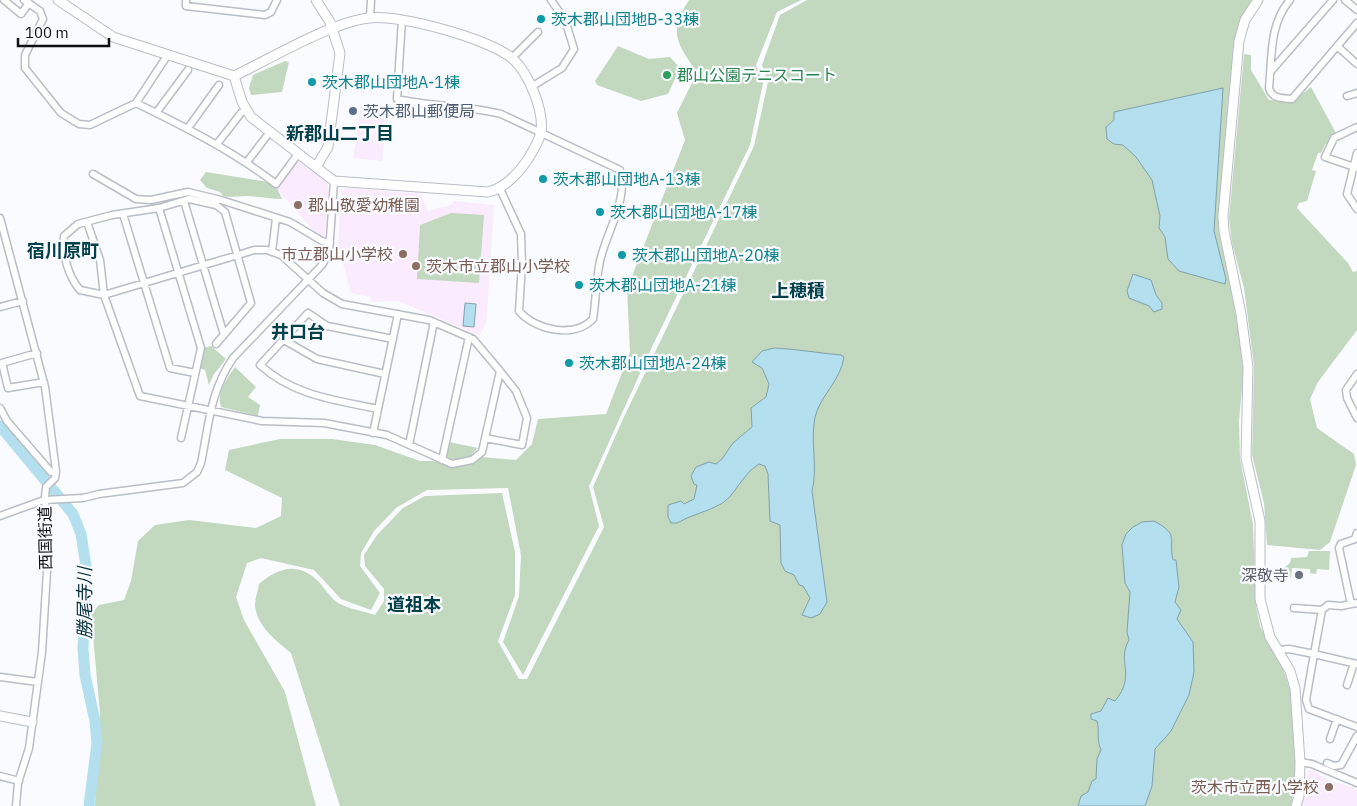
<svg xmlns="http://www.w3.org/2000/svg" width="1357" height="806" viewBox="0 0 1357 806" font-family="'IBM Plex Sans','Noto Sans JP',sans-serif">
<rect width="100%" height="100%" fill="#fafbff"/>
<path fill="#faebff" d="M361,105L383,107L387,109L382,161L353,158Z
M294,162L303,163L324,178L328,185L325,236L322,240L276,188Z
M348,188L421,194L428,211L451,205L454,201L494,205L487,315L485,326L479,335L398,301L371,302L370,297L351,293L338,246L341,191Z
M1311,769L1326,779L1357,789V806H1302L1308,771Z"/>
<path fill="#c2d8bf" d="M689,0H801L777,12L756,65L763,83L750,145L652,347L589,486L599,526L523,675L503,642L519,596L521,555L508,488L427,490L396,508L374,531L361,553L360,566L380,593L371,610L341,599L314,570L261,558L247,563L236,597L244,620L285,692L316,806H95L100,713L91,614L99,605L124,600L131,581L138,541L155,525L189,520L256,528L281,516L282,498L225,470L229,450L280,439H332L375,445L420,461H446L448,460L446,456L449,442L478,448L470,456L516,460L532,444L538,419L606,414L630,352L627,289L685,140L677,113L697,73C678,44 667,33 689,0Z
M807,0H1252L1243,14L1237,34L1220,210L1244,367L1239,421L1240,459L1253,524L1256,606L1260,626L1268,643L1281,662L1291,693L1297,774L1291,806H340L291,653C276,641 256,625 255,605C255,598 258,591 259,584C277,569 296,561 317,580C324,587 330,598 338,603C349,609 363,611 375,615L384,601V589L365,566L364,555L377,535L403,508L425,496L502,493L515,552V595L498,641L519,679H527L604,527L593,487L623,419L754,146L768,82L762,65L780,15Z
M618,46L649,59L670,57L680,68L668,94L641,101L597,85L595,81Z
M1244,54L1251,55V70L1269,100L1292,102L1311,87L1336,133L1325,145L1321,153H1318L1312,170L1316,171L1307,201L1299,203L1297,208L1348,263L1353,272L1357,271V330L1318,382L1310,399L1317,428L1354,454L1356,465L1330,542L1320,550L1267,545L1264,503L1252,455L1254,366L1244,288L1232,243L1229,218Z
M285,61L289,62L282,92L251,95L249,88L253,75Z
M206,172L268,182L276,186L282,199C270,199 258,196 246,196C237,196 232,198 223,196L220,192L207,188L200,180Z
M451,213L484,215L479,283L417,279L420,225Z
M211,346L226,359L214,374L209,385L205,370L199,368L203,348Z
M235,367L256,387L248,397L260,405L258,416L221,407C216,394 227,378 235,367Z
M1309,551H1330L1329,570L1317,569L1316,574L1310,573V569L1292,568L1291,578L1283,575L1284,568L1290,563L1291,558L1307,557Z"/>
<path fill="#b3dfee" stroke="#81a1ac" d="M1223,88L1214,231L1226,279L1225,284L1179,271L1168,259L1165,237L1159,228L1160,216L1152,180L1136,157L1123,145L1114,144L1107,139L1106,127L1114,120V112Z
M1133,274L1151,280L1156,295L1162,303V309L1154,312L1149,306L1129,298L1127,291Z
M465,303L476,304L474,327L463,326Z
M774,348C797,349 818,353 841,355L844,357C841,380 820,396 815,417C810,441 818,467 812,491L827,602L820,614L811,618L802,615L810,598L803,586L799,585L794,575L785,571L781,563L780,525L770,521L768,474L765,466L759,464C741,475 736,495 721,504C707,512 690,515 677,523H671L668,517V505L681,501L684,504L694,499L697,485L694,484L691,476L696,467L709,462L716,464L722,459L733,443L752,427L751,408L766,397L769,384L762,368L752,362L762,351Z
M1154,521C1180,535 1168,538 1173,560H1176L1179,587L1175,602L1181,610L1177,619L1193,642L1194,672L1189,695L1171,731L1155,749L1152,786L1145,806H1078L1081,796L1088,792L1092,781L1096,779L1097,759L1101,750C1096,739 1100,731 1097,721L1091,719V714L1101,711L1108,698L1115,701C1137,674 1116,662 1129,640L1127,632L1130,592L1125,583L1122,545L1126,534L1133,527L1142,522Z"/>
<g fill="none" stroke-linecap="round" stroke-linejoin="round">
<path stroke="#b3dfee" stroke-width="11" d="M0,426L73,514L81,534L86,566L83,649L85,675L95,721L97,743L89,806"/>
<g stroke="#b9bdc5" stroke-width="9">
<path id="street" d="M4,0L21,14L29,3
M24,0L40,11L43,19L25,55V68L61,113L79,124L90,125L136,103L167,56
M186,0V6L265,15L271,12L277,0
M1290,0C1269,24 1272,58 1269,88C1272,99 1282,98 1292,99L1357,23
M1345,0L1357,10
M370,17L371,0
M402,19L397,99C431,107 467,105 501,114L620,170C629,199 606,233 600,261C596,280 596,300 593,319C574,339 535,330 519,311L522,264L521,234L500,189
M1337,46L1357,64
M512,58L538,32
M1271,71L1333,0
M531,87L562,68L574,49L565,20L551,0
M1347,96L1357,93
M136,103C185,127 233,151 276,184L298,154
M156,113L188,70
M1357,127L1334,138L1325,157L1357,168
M188,128L219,85
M217,144L241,113
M1357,153L1347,194L1357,209
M247,162L266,137
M93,174L136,199L151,200L188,192L221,200L290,222L322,241L330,243
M184,201L224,335
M159,208L201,348L181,438
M123,214L170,368L195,373
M0,218L45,387L56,471L55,478L46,487L45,497L48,555L42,652L29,748L18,783L16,806
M87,222L100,260L104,295L238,255L254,250H267L281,255L323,293L342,304L429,320L473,339L500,371L482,452L472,460L452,464L387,435L324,423L262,421L140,396L104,295L80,290C68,276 62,254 64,236L78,224L112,215L159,208L189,199L216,205L225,212L251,303L216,344
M272,252L276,218
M0,307L23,301
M284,340L317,359L385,374
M37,353L2,363L8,388L44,382
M1357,374L1346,390L1347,398L1357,418
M0,408L7,421L51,472L56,471
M378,409C336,400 294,396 260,365L308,313L327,326L393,339
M373,433L398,314
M485,438L522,445L527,418L516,391L500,371
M409,445L434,322
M442,460L469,337
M0,516L44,500L83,498L99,494L183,483L197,472L201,463C209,424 210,392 233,358L322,265L329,253L334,181
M1351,604L1339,548L1341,544L1355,539L1357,533
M1294,608L1322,610
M1279,650L1289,649L1314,654L1322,610L1328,605L1341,606L1357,603
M1357,664L1314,654L1306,700L1309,709L1357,727
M0,677L38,682
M1347,685L1354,663
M1330,739L1337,719
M1300,762L1312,764L1357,783
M1327,763L1334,766L1341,765L1357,736
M0,776L19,781"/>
</g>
<g stroke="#b9bdc5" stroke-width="11">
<path id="secondary" d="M58,0L113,37L234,76C272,58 329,23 369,18C400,14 490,39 513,59C529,74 544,110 541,132C539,141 533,151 528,159C518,174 505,188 488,192L334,181L251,117L242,102L234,76
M1258,0L1245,20L1239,41L1223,216L1224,231L1241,314L1248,367L1246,458L1260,521V599L1270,637L1290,671L1295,688L1300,762L1299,796L1296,806
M316,167L328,147L340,53L330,22L316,0
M0,716L32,722"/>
</g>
<use href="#street" stroke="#fff" stroke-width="6"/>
<use href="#secondary" stroke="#fff" stroke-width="9"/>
</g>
<g fill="#0f9aa8" stroke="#fafbff" stroke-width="2">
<circle cx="541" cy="19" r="5"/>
<circle cx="312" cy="82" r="5"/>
<circle cx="543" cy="179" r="5"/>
<circle cx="600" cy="212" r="5"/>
<circle cx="622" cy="255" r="5"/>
<circle cx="579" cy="285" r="5"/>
<circle cx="569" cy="363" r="5"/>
</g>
<circle fill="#2e9e5b" stroke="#fafbff" stroke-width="2" cx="667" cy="75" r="5"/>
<circle fill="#5c6f8a" stroke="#fafbff" stroke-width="2" cx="353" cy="111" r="5"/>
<g fill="#8d6e63" stroke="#fafbff" stroke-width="2">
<circle cx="298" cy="205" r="5"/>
<circle cx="403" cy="254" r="5"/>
<circle cx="416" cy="266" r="5"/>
<circle cx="1329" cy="787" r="5"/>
</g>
<circle fill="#6b7280" stroke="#fafbff" stroke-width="2" cx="1299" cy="575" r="5"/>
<g text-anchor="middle" stroke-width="4.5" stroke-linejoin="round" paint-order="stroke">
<g font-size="16" fill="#0d838f" stroke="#fafbff" text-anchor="start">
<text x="551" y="25">茨木郡山団地B-33棟</text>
<text x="322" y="88">茨木郡山団地A-1棟</text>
<text x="553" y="185">茨木郡山団地A-13棟</text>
<text x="610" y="218">茨木郡山団地A-17棟</text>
<text x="632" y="261">茨木郡山団地A-20棟</text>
<text x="589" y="291">茨木郡山団地A-21棟</text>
<text x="579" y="369">茨木郡山団地A-24棟</text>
</g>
<g font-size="16" fill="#27864d" stroke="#fafbff" text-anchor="start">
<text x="677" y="81">郡山公園テニスコート</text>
</g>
<g font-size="16" fill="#4e5e75" stroke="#fafbff" text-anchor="start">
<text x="363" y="117">茨木郡山郵便局</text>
</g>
<g font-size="16" fill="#785e54" stroke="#fafbff" text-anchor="start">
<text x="308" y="211">郡山敬愛幼稚園</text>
<text x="393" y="260" text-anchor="end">市立郡山小学校</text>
<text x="426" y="272">茨木市立郡山小学校</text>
<text x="1319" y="793" text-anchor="end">茨木市立西小学校</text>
</g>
<g font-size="16" fill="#0d0f11" stroke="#fafbff">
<text transform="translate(45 538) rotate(-91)" y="6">西国街道</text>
</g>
<g font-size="16" fill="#5b616d" stroke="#fafbff" text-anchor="end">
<text x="1289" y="581">深敬寺</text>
</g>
<g font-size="18" font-weight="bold" fill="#02414c" stroke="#fafbff">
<text x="340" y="140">新郡山二丁目</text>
<text x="63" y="257">宿川原町</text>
<text x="798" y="297">上穂積</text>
<text x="298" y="338">井口台</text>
<text x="414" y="611">道祖本</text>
</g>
<g font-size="18" font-style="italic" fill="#09333f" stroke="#fafbff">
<text transform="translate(85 603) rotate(-90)" y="6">勝尾寺川</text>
</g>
</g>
<path d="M18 38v8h91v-8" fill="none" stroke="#0d0f11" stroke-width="2.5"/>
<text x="25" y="38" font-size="15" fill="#0d0f11" stroke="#fafbff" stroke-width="4" paint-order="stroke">100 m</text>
</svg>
